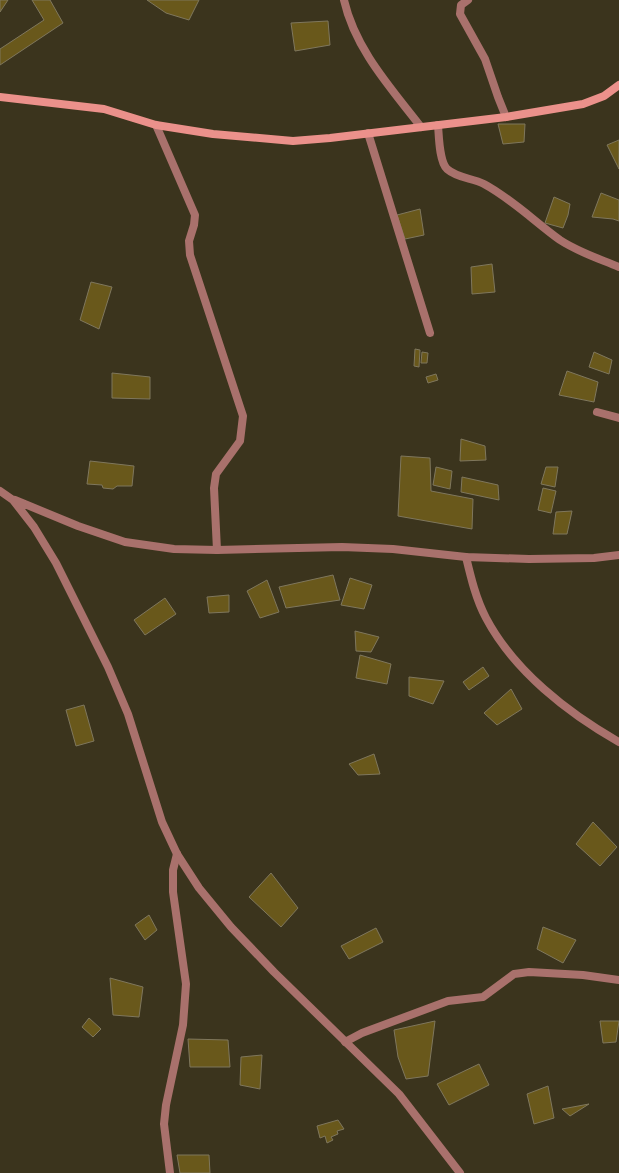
<svg xmlns="http://www.w3.org/2000/svg" width="619" height="1173" viewBox="0 0 619 1173" font-family="'Varela Round',sans-serif">
<rect width="100%" height="100%" fill="#3b341d"/>
<path fill="#69581b" stroke="#7f775d" d="M0,0H8L0,12Z
M32,0H50L63,23L0,65V49L44,20Z
M147,0H199L189,20L166,13Z
M328,21L330,45L295,51L291,23Z
M498,124H525L524,142L503,144Z
M619,140V169L607,145Z
M601,193L619,200V221L613,219L592,217Z
M554,197L570,204L568,215L563,228L545,223Z
M420,209L424,235L405,239L397,215Z
M492,264L495,292L472,294L471,267Z
M91,282L112,287L99,329L80,320Z
M415,349L420,350L419,367L414,366Z
M422,352L428,353L427,363H421Z
M594,352L612,360L609,374L589,367Z
M567,371L598,382L594,402L559,395Z
M112,373L150,377V399L112,398Z
M436,374L438,380L428,383L426,377Z
M461,439L485,446L486,460L460,461Z
M401,456L430,458L431,491L473,499L472,529L398,516Z
M90,461L134,466L132,486H117L113,489L103,488L102,485L87,484Z
M436,467L452,471L450,489L433,485Z
M546,467H558L555,487L541,484Z
M462,477L498,485L499,500L461,492Z
M543,488L556,491L551,513L538,510Z
M572,511L567,534H553L556,512Z
M333,575L340,600L286,608L279,587Z
M350,578L372,585L364,609L341,605Z
M267,580L279,612L260,618L247,591Z
M229,595V612L209,613L207,597Z
M165,598L176,614L145,635L134,620Z
M355,631L379,637L371,652L356,651Z
M360,655L391,664L387,684L356,678Z
M483,667L489,676L469,690L463,682Z
M409,677L444,681L433,704L409,696Z
M511,689L522,709L497,725L484,713Z
M84,705L94,741L76,746L66,710Z
M374,754L380,774L358,775L349,764Z
M593,822L617,847L600,866L576,844Z
M271,873L298,908L281,927L249,897Z
M149,915L157,930L145,940L135,925Z
M543,927L576,940L563,963L537,949Z
M376,928L383,942L349,959L341,946Z
M110,978L143,987L139,1017L113,1015Z
M89,1018L101,1029L93,1037L82,1027Z
M435,1021L428,1076L406,1079L398,1057L394,1030Z
M600,1021H619L616,1042L603,1043Z
M188,1039L228,1040L230,1067H190Z
M262,1055L260,1089L240,1085L241,1057Z
M479,1064L489,1085L449,1105L437,1084Z
M548,1086L554,1118L534,1124L527,1094Z
M589,1104L570,1116L562,1109Z
M338,1120L344,1129L337,1131L338,1134L331,1137L333,1140L327,1143L325,1136L320,1138L317,1126Z
M177,1155H209L210,1173H180Z"/>
<g fill="none" stroke-linecap="round" stroke-linejoin="round">
<path stroke="#a9716c" stroke-width="8" d="M344,0C355,49 391,88 421,127
M468,0L461,5L460,14L485,59L498,97L506,117
M156,125L195,215L194,225L189,241L190,255L243,416L240,441L216,474L214,488L217,550
M438,125C439,136 439,161 447,169C457,178 472,178 484,184C512,199 535,222 560,240C578,252 600,259 619,267
M368,133L430,333
M597,412L619,418
M466,557C471,578 476,599 486,618C514,671 568,713 619,742
M345,1042L362,1033L448,1001L483,997L514,974L529,972L583,975L619,980
M170,1173L164,1124L166,1105L183,1025L186,984L173,892V870L177,854"/>
<path stroke="#a9716c" stroke-width="8" d="M0,491L13,500L34,527L56,563L108,667L128,714L162,822L177,854L199,888L231,927L274,972L399,1094L460,1173
M15,500L78,526L125,542L174,549L217,550L342,547L393,549L466,557L529,559L594,558L619,555"/>
<path stroke="#eb918b" stroke-width="8" d="M0,97L104,109L156,125L213,134L293,141L330,138L506,117L583,104L604,96L619,85"/>
</g>
</svg>
